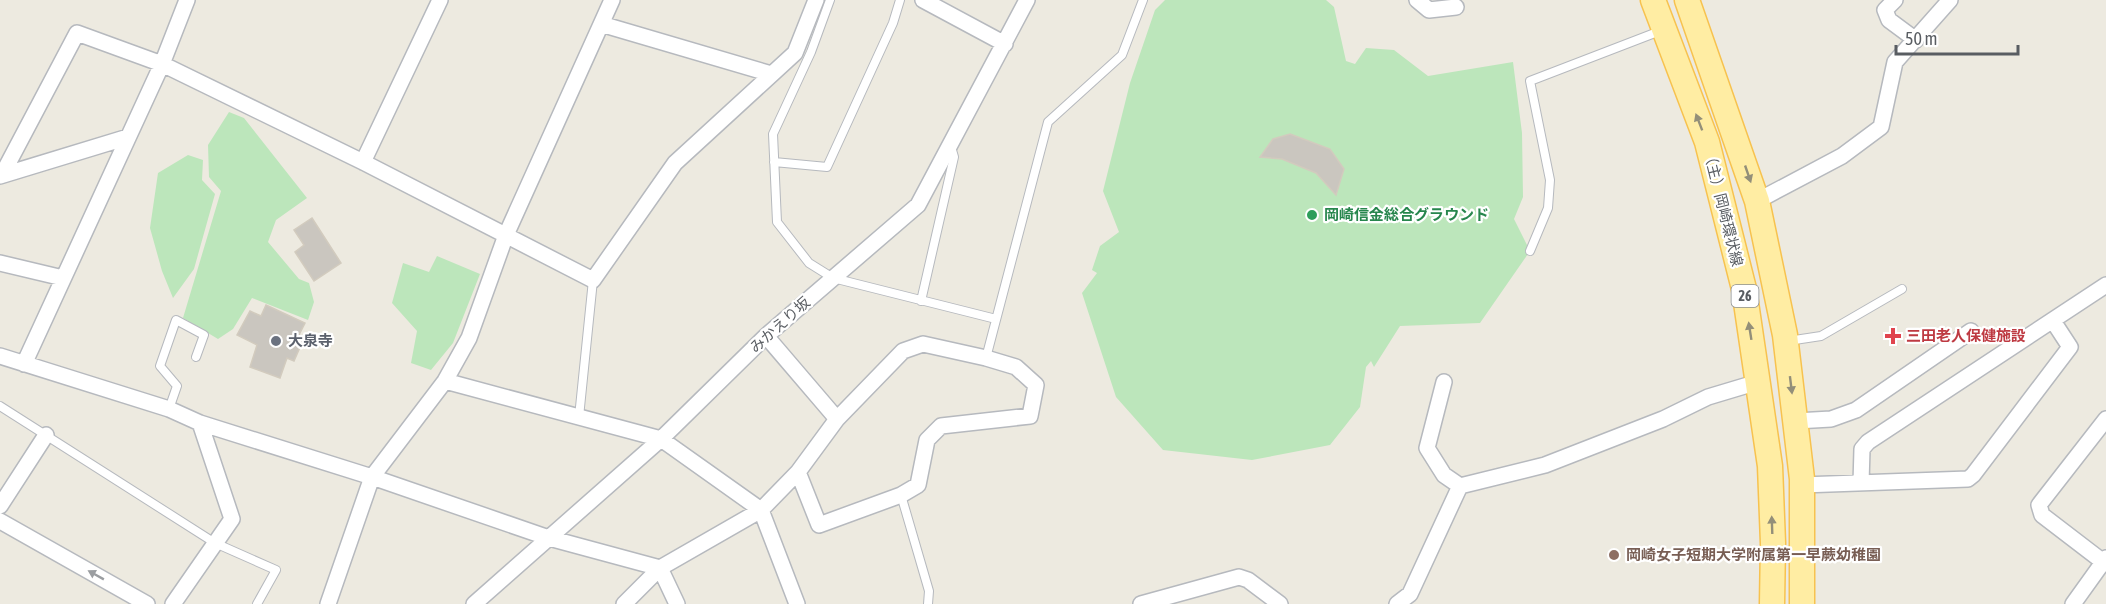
<svg xmlns="http://www.w3.org/2000/svg" width="2106" height="604" viewBox="0 0 2106 604" font-family="'Asap Condensed','Noto Sans JP',sans-serif">
<rect width="100%" height="100%" fill="#edeae0"/>
<path fill="#bce6bb" d="M1165,0H1326L1334,7L1346,61L1355,64L1366,48L1394,50L1428,76L1513,62L1522,133L1523,197L1514,219L1530,251L1480,323L1400,326L1374,367L1371,361L1366,367L1360,407L1330,445L1252,460L1163,450L1116,397L1082,293L1097,273L1092,270L1100,246L1119,232L1103,191L1130,83L1155,10Z
M229,112L244,118L307,198L276,220L268,242L299,279L309,283L314,302L308,320L252,298L233,329L218,339L183,318L221,191L209,177L208,145Z
M188,155L203,160L202,180L215,194L194,269L173,298L162,271L150,228L158,173Z
M437,256L480,274L453,343L431,370L411,363L417,331L392,303L403,263L429,272Z"/>
<path fill="#cac6bf" stroke="#d2cbbe" stroke-width="1.5" d="M1290,134L1330,149L1344,169L1336,195L1316,173L1282,159L1260,157L1273,139Z
M312,218L341,263L314,281L295,252L304,245L294,230Z
M266,305L305,323L299,335L304,338L294,361L287,358L280,378L250,367L257,345L237,335L250,311L261,316Z"/>
<g fill="none" stroke-linecap="round" stroke-linejoin="round">
<g stroke="#b6b9be" stroke-width="10">
<path id="service" d="M830,0L811,52L773,134L777,222L809,263L833,278L996,319
M774,162L827,167L893,23L900,0
M1530,251L1548,208L1550,180L1530,81L1660,31
M921,301L954,157L951,147
M1788,341L1821,336L1902,289
M986,358L1048,122L1122,55L1143,0
M0,406L215,543L276,570L257,604
M169,409L177,386L160,366L176,320L204,335L196,357
M579,417L593,280
M901,495L929,591L928,604"/>
</g>
<g stroke="#b6b9be" stroke-width="18">
<path id="minor" d="M923,0L1005,44
M1417,0L1429,10L1456,7
M1895,0L1885,10L1889,20L1916,40
M601,24L771,74
M363,162L440,0
M2,175L77,33L162,64L363,162L593,280L675,163L795,53L816,0
M0,176L128,137
M1757,201L1842,156L1881,127L1895,62L1950,0
M0,263L63,278
M766,336L837,419
M0,356L169,409L200,423L372,477L549,538L660,568L677,604
M24,364L162,64L187,0
M445,381L661,439L761,510L797,604
M1444,382L1427,448L1444,475L1460,486
M2106,419L2039,505L2042,515L2106,564
M1796,421L1831,419L1856,410L1971,331
M1861,483L1862,449L1868,442L2106,285
M1802,485L1968,479L1973,475L2070,347L2053,321
M0,506L46,435
M0,521L147,604
M173,604L232,519L200,423
M328,604L372,477L445,381L469,338L506,235L612,0
M474,604L661,439L766,336L918,205L1027,0
M624,604L660,568L761,510L798,472L837,419L903,351L923,344L986,358L1016,367L1036,385L1030,416L941,426L927,440L918,485L901,495L819,525L798,472
M1141,604L1239,577L1248,580L1280,604
M1397,604L1410,594L1460,486L1545,465L1663,419L1708,397L1758,382
M2073,604L2106,558"/>
</g>
<g stroke="#f7c24f" stroke-width="27">
<path id="primary" d="M1653,0L1707,142L1744,289L1770,466L1773,543L1772,604
M1687,0L1757,201L1785,335L1802,479V604"/>
</g>
<use href="#service" stroke="#fff" stroke-width="8"/>
<use href="#minor" stroke="#fff" stroke-width="15"/>
<use href="#primary" stroke="#ffeda3" stroke-width="24"/>
</g>
<defs><path id="oneway-solid" d="M-6-.8H1V-3.2L6.5 0L1 3.2V.8H-6Z" transform="scale(1.5)"/></defs>
<g fill="#938f79">
<use href="#oneway-solid" transform="translate(1699 122) rotate(-111)"/>
<use href="#oneway-solid" transform="translate(1748 174) rotate(71)"/>
<use href="#oneway-solid" transform="translate(1750 331) rotate(-99)"/>
<use href="#oneway-solid" transform="translate(1791 385) rotate(83)"/>
<use href="#oneway-solid" transform="translate(1772 525) rotate(-92)"/>
</g>
<use fill="#9b9ea1" href="#oneway-solid" transform="translate(96 575) rotate(-151)"/>
<circle fill="#2e9e5b" stroke="#fff" stroke-width="2" cx="1312" cy="215" r="6"/>
<path fill="#e0444e" stroke="#fff" stroke-width="2" d="M1890 327h6v6h6v6h-6v6h-6v-6h-6v-6h6z"/>
<circle fill="#6b7280" stroke="#fff" stroke-width="2" cx="276" cy="341" r="6"/>
<circle fill="#8d6e63" stroke="#fff" stroke-width="2" cx="1614" cy="555" r="6"/>
<g text-anchor="middle" stroke-width="4.5" stroke-linejoin="round" paint-order="stroke">
<rect fill="#fff" stroke="#8b8e91" stroke-width="1.5" x="1731.5" y="285" width="27" height="22" rx="4.5"/>
<g font-size="14" font-weight="bold" fill="#595d62">
<text x="1745" y="301">26</text>
</g>
<g font-size="15" fill="#595d62" stroke="#fff">
<text transform="translate(1723 208) rotate(76)" y="5">（主）岡崎環状線</text>
<text transform="translate(780 325) rotate(-42)" y="5">みかえり坂</text>
</g>
<g font-size="15" font-weight="bold" fill="#27864d" stroke="#fff" text-anchor="start">
<text x="1324" y="220">岡崎信金総合グラウンド</text>
</g>
<g font-size="15" font-weight="bold" fill="#be3a42" stroke="#fff" text-anchor="start">
<text x="1906" y="341">三田老人保健施設</text>
</g>
<g font-size="15" font-weight="bold" fill="#5b616d" stroke="#fff" text-anchor="start">
<text x="288" y="346">大泉寺</text>
</g>
<g font-size="15" font-weight="bold" fill="#785e54" stroke="#fff" text-anchor="start">
<text x="1626" y="560">岡崎女子短期大学附属第一早蕨幼稚園</text>
</g>
</g>
<path d="M1896 45v9h122v-9" fill="none" stroke="#595d62" stroke-width="3"/>
<text x="1905" y="45" font-size="18" fill="#595d62" stroke="#ffffff" stroke-width="4.5" paint-order="stroke">50 m</text>
</svg>
